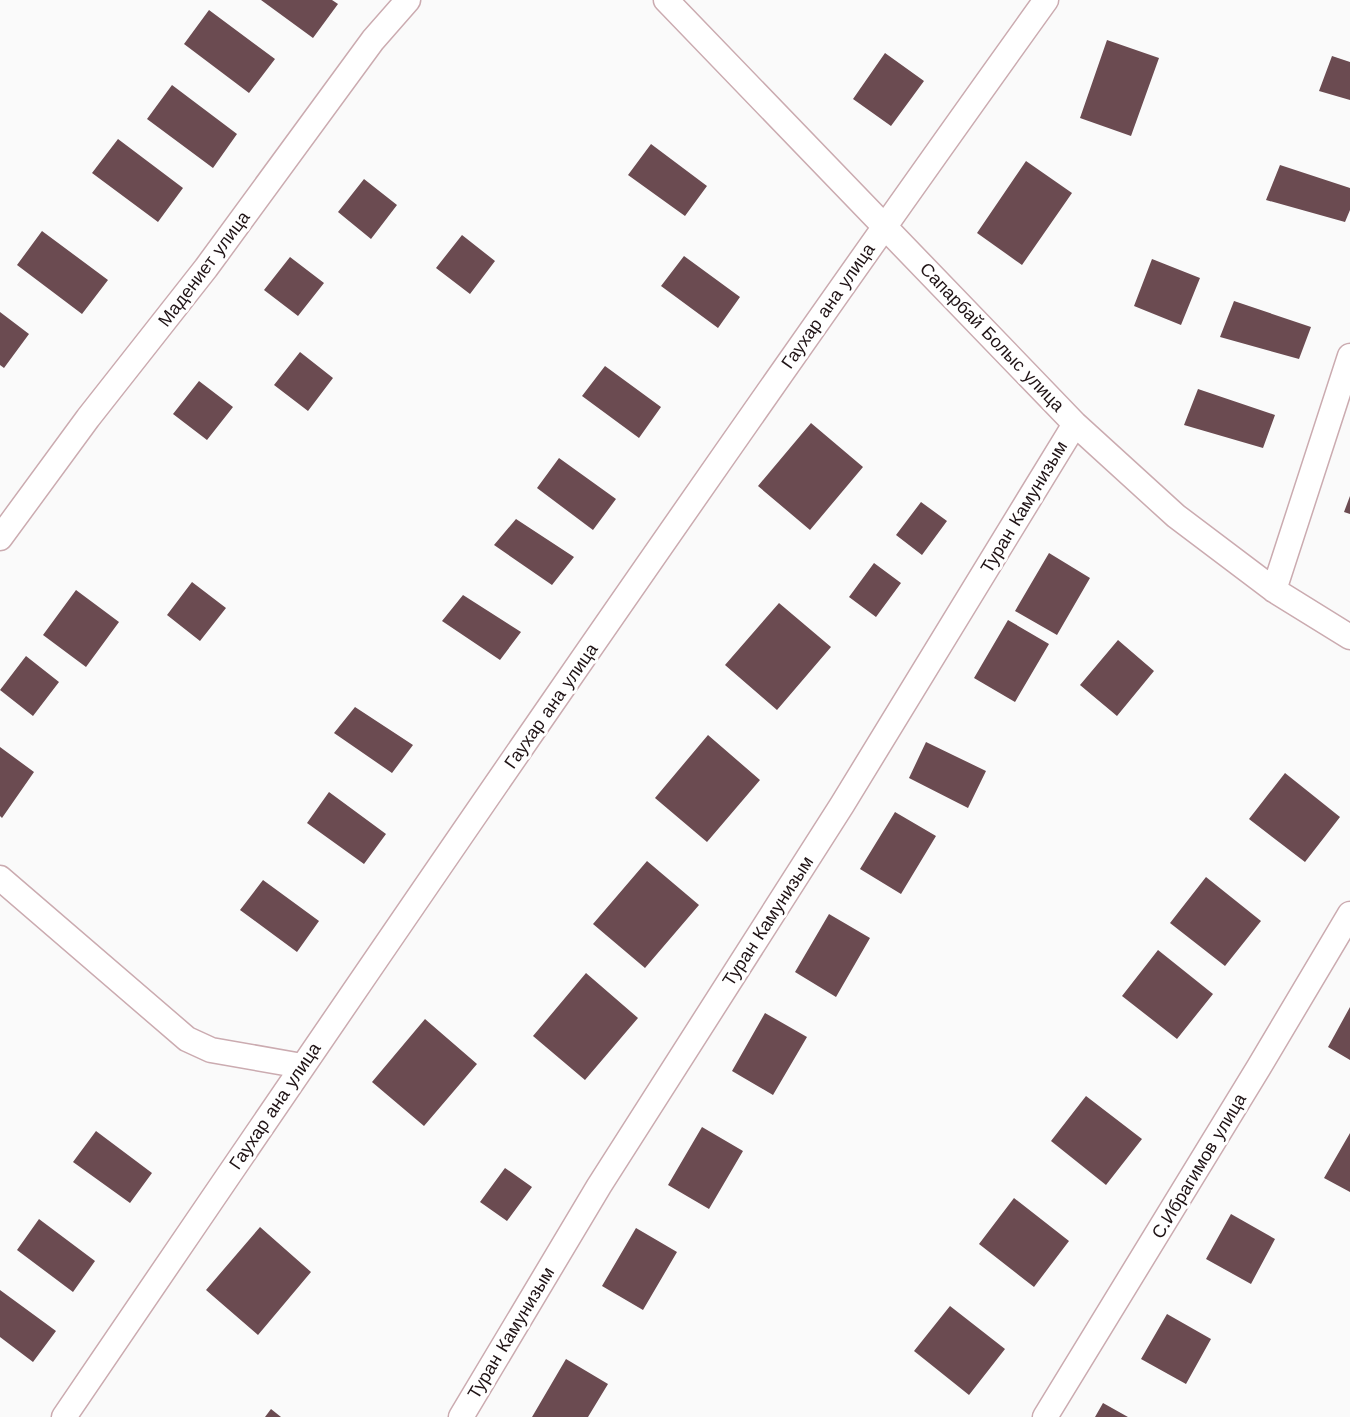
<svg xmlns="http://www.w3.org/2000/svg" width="1350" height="1417" viewBox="0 0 1350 1417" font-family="'Work Sans',sans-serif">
<rect width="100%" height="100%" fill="#fafafa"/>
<path fill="#6b4b51" d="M261,0H332L338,4L313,38Z
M209,10L275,59L249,93L184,44Z
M1107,40L1159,58L1131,136L1080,118Z
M885,53L924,81L891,126L853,99Z
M1332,56L1350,62V100L1319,91Z
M172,85L237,134L213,168L147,119Z
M118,139L183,188L158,222L92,173Z
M651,144L707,186L685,216L628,175Z
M1026,161L1072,193L1022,265L977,233Z
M1280,165L1350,188V210L1345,222L1266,200Z
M364,179L397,205L371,239L338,212Z
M42,231L108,280L82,314L17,265Z
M462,235L495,261L470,294L436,268Z
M684,256L740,297L718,328L661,286Z
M290,257L324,283L298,316L264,290Z
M1152,259L1200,278L1181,325L1134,306Z
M1234,301L1311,327L1299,359L1220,337Z
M0,312L29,334L4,368L0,365Z
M300,352L333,378L308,411L274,385Z
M605,366L661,407L639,438L582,396Z
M199,381L233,407L207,440L173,414Z
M1198,389L1275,415L1263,448L1184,425Z
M811,423L863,467L810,530L758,486Z
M559,458L616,499L593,530L537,488Z
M1350,496V514L1344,512Z
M921,502L947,521L922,555L896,535Z
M516,519L574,557L552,585L494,545Z
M1049,553L1090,578L1057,635L1015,611Z
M874,563L901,583L876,617L849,597Z
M192,582L226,608L200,641L167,615Z
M76,590L119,622L86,667L43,635Z
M463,595L521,632L500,660L442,621Z
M779,603L831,647L777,710L725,665Z
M1008,620L1049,644L1015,702L974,678Z
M1118,640L1154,671L1117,716L1080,685Z
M26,656L59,682L33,716L0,690Z
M355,707L413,745L392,773L334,733Z
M708,735L760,780L707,842L655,798Z
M926,742L986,771L968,808L909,778Z
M0,747L34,772L2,818L0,816Z
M1285,773L1340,817L1305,862L1249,819Z
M329,792L386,834L364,864L307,823Z
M895,812L936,836L901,894L860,869Z
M647,861L699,905L645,968L593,924Z
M1206,877L1261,921L1225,966L1170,923Z
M263,880L319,921L297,952L240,910Z
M829,914L870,938L836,997L795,972Z
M1158,950L1213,994L1177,1039L1122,996Z
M586,973L638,1018L585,1080L533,1036Z
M1350,1007V1060L1328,1047Z
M765,1013L807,1037L773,1095L732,1071Z
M425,1019L477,1064L424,1126L372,1082Z
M1086,1096L1142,1139L1106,1185L1051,1141Z
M702,1127L743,1151L709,1209L668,1185Z
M96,1131L152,1173L130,1203L73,1162Z
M1350,1133V1192L1324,1178Z
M505,1168L532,1187L507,1221L480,1202Z
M1014,1198L1069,1241L1034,1287L979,1244Z
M1231,1214L1275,1239L1251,1284L1206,1259Z
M39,1219L95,1261L73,1292L17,1250Z
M260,1227L311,1272L258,1335L206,1290Z
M636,1228L677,1252L643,1310L602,1286Z
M0,1290L56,1331L33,1362L0,1337Z
M950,1306L1005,1349L969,1395L914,1351Z
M1167,1314L1211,1339L1186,1384L1141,1359Z
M566,1359L608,1384L588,1417H532Z
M1103,1403L1128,1417H1095Z
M271,1409L281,1417H265Z"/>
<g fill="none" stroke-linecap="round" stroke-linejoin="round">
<g stroke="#cbabb0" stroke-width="27">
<path id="minor" d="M666,0L1075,424L1176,516L1274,590L1350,637
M0,538L88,418L206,268L373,40L408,0
M1274,590L1350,356
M0,878L187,1039L211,1050L302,1066
M64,1417C387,942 711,467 1046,0
M461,1417L599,1186L842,805L1075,424
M1045,1417L1259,1067L1350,914"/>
</g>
<use href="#minor" stroke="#fff" stroke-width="24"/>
</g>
<g text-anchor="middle" stroke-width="6" stroke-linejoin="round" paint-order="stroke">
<g font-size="18" fill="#1f1315" stroke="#fff">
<text transform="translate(204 269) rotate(-53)" y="6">Мадениет улица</text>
<text transform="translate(828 306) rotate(-55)" y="6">Гаухар ана улица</text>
<text transform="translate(992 337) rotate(46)" y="6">Сапарбай Болыс улица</text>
<text transform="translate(1024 507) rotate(-59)" y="6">Туран Камунизым</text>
<text transform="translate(551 706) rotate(-55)" y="6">Гаухар ана улица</text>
<text transform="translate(768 921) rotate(-57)" y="6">Туран Камунизым</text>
<text transform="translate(275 1106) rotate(-56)" y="6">Гаухар ана улица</text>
<text transform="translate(1199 1166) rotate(-59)" y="6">С.Ибрагимов улица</text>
<text transform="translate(511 1333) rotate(-59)" y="6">Туран Камунизым</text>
</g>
</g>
</svg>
